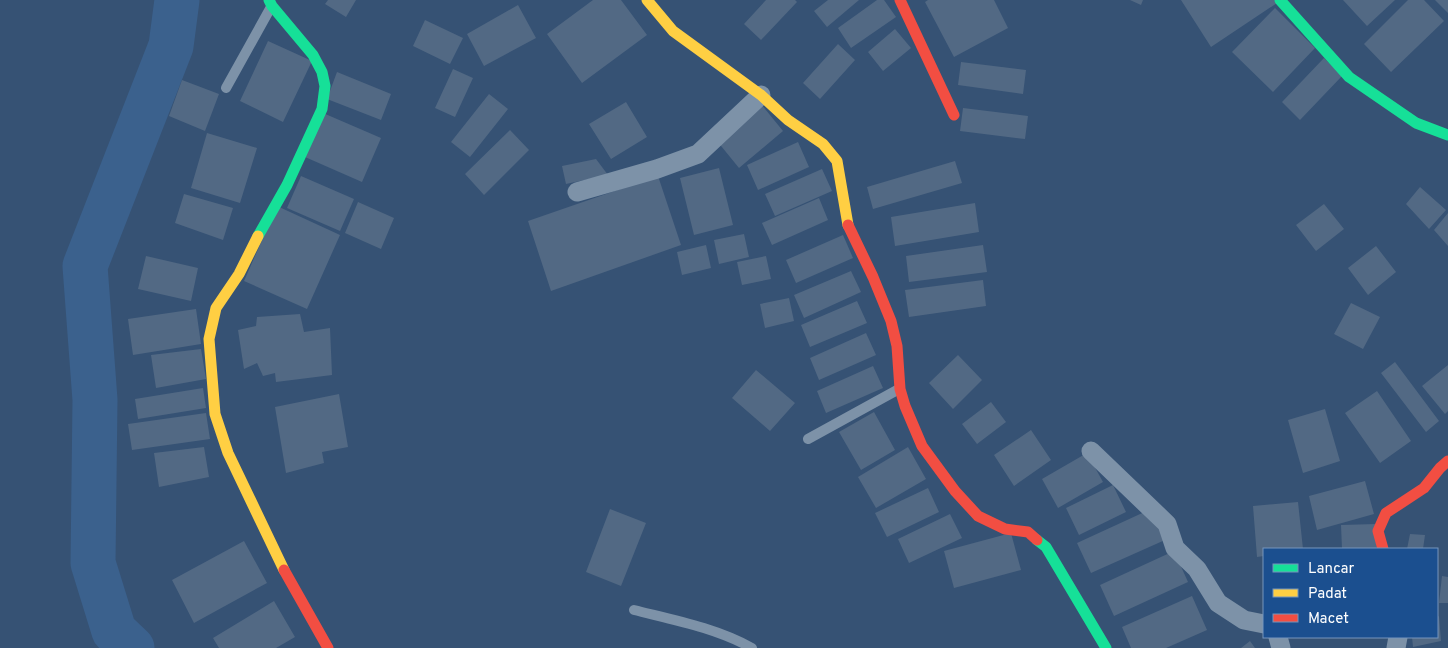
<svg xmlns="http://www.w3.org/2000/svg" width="1448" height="648" viewBox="0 0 1448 648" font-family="Overpass,sans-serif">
<rect width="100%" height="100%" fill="#365274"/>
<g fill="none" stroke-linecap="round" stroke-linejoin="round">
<path stroke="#3b618d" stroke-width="45" d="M132,648L114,631L93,563L95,400L85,266L171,46L177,0"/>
</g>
<path fill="#526984" d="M328,0H356L346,17L325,4Z
M593,0H621L647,35L582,83L547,34Z
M766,0H795L797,2L761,40L744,24Z
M828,0H859L827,27L814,11Z
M877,0H884L896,17L851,48L838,28Z
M928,0H994L1008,28L954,57L925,2Z
M1130,0H1143L1141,5Z
M1181,0H1275L1277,3L1211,47Z
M1343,0H1395L1367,26Z
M1408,0H1424L1444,21L1391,72L1364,44Z
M1435,0H1448V13Z
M518,5L536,38L484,66L467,34Z
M1275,8L1315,48L1273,92L1232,52Z
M425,20L463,38L450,64L413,46Z
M895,29L911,48L883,71L868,52Z
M268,41L312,61L283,122L240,101Z
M838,44L855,60L820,99L803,83Z
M1324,58L1342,76L1300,120L1282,102Z
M961,62L1026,70L1023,94L958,85Z
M453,69L473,78L455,117L435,108Z
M337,72L391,94L381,120L327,99Z
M182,80L219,94L205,131L169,116Z
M489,94L508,109L470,157L451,142Z
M626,102L647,137L611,159L589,124Z
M761,104L783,131L739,168L717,141Z
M963,108L1028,116L1025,139L960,131Z
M323,113L381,138L362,182L305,157Z
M510,130L529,150L484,195L465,174Z
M207,133L257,148L240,203L191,188Z
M798,142L809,167L758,190L747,165Z
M596,159L608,175L566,184L562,166Z
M955,161L962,183L873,209L867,187Z
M719,168L733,225L694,235L680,178Z
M822,169L832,191L775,216L765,194Z
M301,176L354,199L340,231L287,208Z
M658,176L681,245L551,291L528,221Z
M1420,187L1446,210L1429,229L1406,204Z
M184,194L233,208L223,240L175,223Z
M819,198L828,220L772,245L762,223Z
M358,202L394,218L381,249L345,233Z
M975,203L979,232L895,246L891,217Z
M1324,204L1344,229L1316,251L1296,225Z
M277,206L340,235L307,309L244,281Z
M1448,213V246L1434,230Z
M744,234L749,257L719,264L714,240Z
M843,235L853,258L796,283L786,260Z
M706,245L711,268L682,275L677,252Z
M983,245L987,272L909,282L906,256Z
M1376,246L1396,272L1368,295L1348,268Z
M146,256L198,268L191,301L138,289Z
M766,256L771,279L742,285L737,262Z
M851,271L861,292L804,318L794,295Z
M983,280L986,306L909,317L905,290Z
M789,298L794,321L765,328L760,304Z
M857,301L867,323L810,347L801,325Z
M1351,303L1380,317L1363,349L1334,334Z
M196,309L201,344L133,355L128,319Z
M300,314L304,332L330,328L332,375L276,382L275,373L263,376L257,363L244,369L238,330L256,326L257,317Z
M866,333L876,355L819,380L810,358Z
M201,349L206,379L156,388L151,355Z
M958,355L982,380L953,409L929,383Z
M1395,362L1439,421L1426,432L1381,373Z
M1448,365V411L1445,414L1422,386Z
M873,366L883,388L826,413L817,391Z
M756,370L795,403L770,431L732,398Z
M203,388L206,408L138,419L135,399Z
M1377,391L1411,441L1380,463L1345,413Z
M339,394L348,447L322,452L324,463L286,473L275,407Z
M991,402L1006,422L977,444L962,424Z
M1325,409L1340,461L1303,473L1288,420Z
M874,412L895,450L861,470L839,432Z
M206,413L210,439L132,450L128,424Z
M1031,430L1051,460L1014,486L994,455Z
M204,447L209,477L159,487L154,453Z
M908,447L926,479L876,508L858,477Z
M1087,453L1103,482L1058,508L1042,479Z
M1365,481L1374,514L1317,530L1309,496Z
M1113,485L1126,512L1079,535L1066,508Z
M928,488L939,512L887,537L875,513Z
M1298,502L1303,549H1264V556L1257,557L1253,506Z
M610,509L646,523L621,586L586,572Z
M1151,509L1165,540L1091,573L1077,543Z
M950,514L962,538L909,563L898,539Z
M1376,524L1377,549H1342L1341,525Z
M1011,533L1021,570L954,588L944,551Z
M1410,534L1425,535L1423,549H1407Z
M244,541L267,583L194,623L172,580Z
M1174,551L1188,582L1114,616L1100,585Z
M1442,576L1448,577V603H1439Z
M1192,596L1207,630L1166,648H1131L1122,627Z
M274,601L295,637L276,648H219L213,638Z
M1439,616L1441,641L1413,647L1412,637H1437V617Z
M1250,641L1255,648H1241Z"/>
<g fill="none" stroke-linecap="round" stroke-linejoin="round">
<path stroke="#7d92a8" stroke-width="10" d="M226,88L271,7
M808,439L899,389
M634,610C674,620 716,628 752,648"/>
<path stroke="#7d92a8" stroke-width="19" d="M577,192L657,169L698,154L761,95
M1091,451L1167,524L1175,548L1197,569L1218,603L1244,620L1264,624
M1278,637L1281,648
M1396,648L1398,637"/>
<path stroke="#16e098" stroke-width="11" d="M1280,0L1349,77L1416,123L1448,135
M258,236L287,185L322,109L325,86L322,72L313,55L272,6L269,0
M1037,540L1046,547L1106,648"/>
<path stroke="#ffcf43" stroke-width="11" d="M647,0L673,31L761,95L788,120L823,144L837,161L848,225
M258,236L239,274L216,308L209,339L215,414L228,453L284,570"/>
<path stroke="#f24e42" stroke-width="11" d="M900,0L954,115
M848,225L873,277L891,321L897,346L900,389L905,406L922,446L955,491L978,516L1005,529L1028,532L1037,540
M1383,549L1378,531L1386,513L1424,488L1440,468L1448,461
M284,570L328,648"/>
</g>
<rect x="1263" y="548" width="175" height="90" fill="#1b4f8f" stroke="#7695bc"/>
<rect x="1273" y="564" width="25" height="8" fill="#16e098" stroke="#7695bc"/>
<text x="1308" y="573" font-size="15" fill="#ffffff">Lancar</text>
<rect x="1273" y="589" width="25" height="8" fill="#ffcf43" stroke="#7695bc"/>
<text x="1308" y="598" font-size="15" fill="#ffffff">Padat</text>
<rect x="1273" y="614" width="25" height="8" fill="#f24e42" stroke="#7695bc"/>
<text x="1308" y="623" font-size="15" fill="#ffffff">Macet</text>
</svg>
